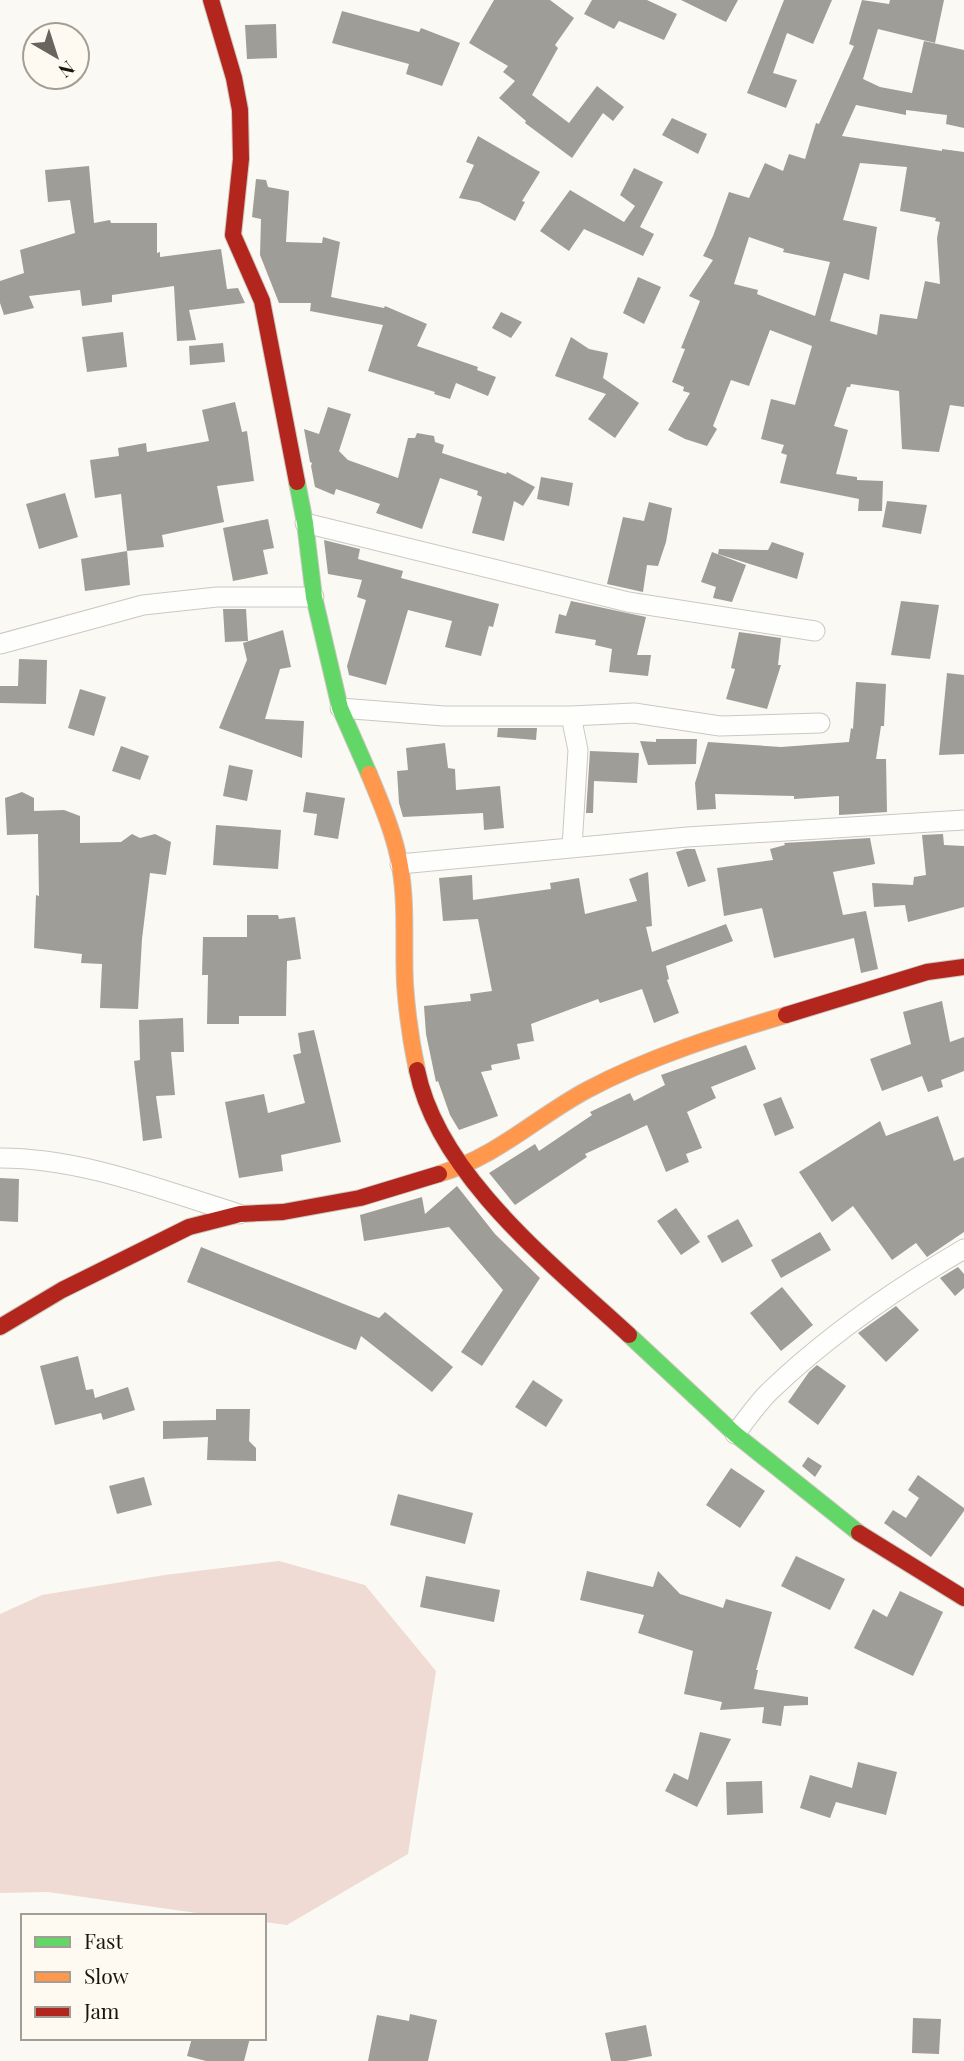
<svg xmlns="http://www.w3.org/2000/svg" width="964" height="2061" viewBox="0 0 964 2061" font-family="'Playfair Display',serif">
<rect width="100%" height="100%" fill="#fbf9f4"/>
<path fill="#efdbd4" d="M279,1561L365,1585L436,1671L408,1854L287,1925L264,1922V1916H218L48,1892L0,1893V1614L42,1595L165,1575Z"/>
<path fill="#9e9d97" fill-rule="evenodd" d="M494,0H550L574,18L555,45L558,48L532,95L569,123L597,86L624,107L613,121L603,113L572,158L525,123L526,121L499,98L515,81L503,72L508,66L469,43Z
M592,0H647L677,14L664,40L619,21L614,29L584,14Z
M681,0H738L726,22Z
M784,0H832L813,44L787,33L773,73L797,80L786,108L747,93Z
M862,0L889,4L890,0H944L935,43L878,29L863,79L880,87L912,93L924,41L964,50V128L946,124L947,115L906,110V115L856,105L842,136L942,151V149L964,152V407L950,405L939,452L902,449L899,391L851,384L850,387H847L834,426L848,430L836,474L857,477V480L883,481L882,511H858L859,499L780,483L787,455L781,453L784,445L761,439L771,399L795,405L812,346L770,330L749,386L731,380L713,426L717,429L707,446L685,439L668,430L690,393L683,391L684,387L672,382L685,349L681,348L700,301L689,296L713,260L703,256L713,236L729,192L749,198L765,163L783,171L789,154L805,159L816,123L819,124L854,46L849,44ZM860,163L907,167L900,211L936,218L935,221L940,222L937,238L940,284L925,281L917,319L880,314L877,335L830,321L844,273L869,280L877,227L843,220ZM749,237L784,249L783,252L830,262L815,316L757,294L758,290L734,284Z
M342,11L419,32L421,28L460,43L442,86L406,74L409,64L332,43Z
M276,24L277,58L247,59L245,25Z
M672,118L707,134L698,154L662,135Z
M478,136L540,172L522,201L525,202L515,221L479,202L459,198L474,165L466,162Z
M89,166L94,223L110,220L111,223H157V253L160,252V257L221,249L227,289L238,288L245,303L189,310L196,340L177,341L174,286L112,295V302L82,306L80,290L29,296L34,308L4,315L0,303V281L24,273L20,250L75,233L70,200L48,202L45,170Z
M634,168L663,182L640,227L654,234L643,256L584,229L569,251L540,231L570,190L624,222L635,206L620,195Z
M256,179L266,180L268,187L289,191L286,242L322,243L323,237L340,242L331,297L384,308L385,306L427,324L417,346L478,367L477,370L496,377L488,396L456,383L450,399L434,394L435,392L368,371L383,325L310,311L311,303H279L260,255L261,219L252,217Z
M638,277L661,287L644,324L623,313Z
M501,312L522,322L511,338L492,328Z
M123,332L127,367L87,372L82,337Z
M571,337L589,349L608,353L603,378L639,403L615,438L588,419L606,394L555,376Z
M223,343L225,362L190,365L189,346Z
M235,402L242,432L247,431L254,481L217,486L224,522L162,535L164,547L127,551L121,494L95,498L90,460L119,456L118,448L146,443L147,452L209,441L202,410Z
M328,407L351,414L339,451L348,460L398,478L408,438H415L417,433L434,436L435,442L444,445L442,453L506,474L507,472L535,487L523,506L514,501L504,541L472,533L482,497L477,495L478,491L440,478L422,529L376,513L380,504L336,489L334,495L315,487L311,466L312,463L310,462L304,429L319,434Z
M541,477L573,483L569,506L537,499Z
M65,493L78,537L39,549L26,504Z
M887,501L927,505L921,534L882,527Z
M649,502L672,508L666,542L658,566L647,565L643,592L607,584L623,517L644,521Z
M268,519L274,548L263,550L268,574L233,581L223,528Z
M324,540L360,549L358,559L403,571L401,578L499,604L493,627L489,626L481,656L445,647L452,621L408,610L386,685L349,675L347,666L366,600L357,597L362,580L328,574Z
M772,542L804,553L797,579L718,554L719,549L768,550Z
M127,551L130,585L85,591L81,559Z
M712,552L746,565L732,602L713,598L716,587L701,582Z
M571,601L646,617L637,655H651L648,676L609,672L612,649L595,645L596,640L555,633L559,614L566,616Z
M901,601L939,605L930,659L891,655Z
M223,609H246L248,641L225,642Z
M283,630L291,667L280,669L265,719L304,721L302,758L219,728L247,660L243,643Z
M739,632L781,638L778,665H781L767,709L726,699L735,669L731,668Z
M19,659L47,660L46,704L0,703V686H18Z
M947,673L964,675V754L939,755Z
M856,682L886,684L884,726H881L876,759H886L887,812L839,815V796L794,799V796L715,794L716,809L697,810L695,783L708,742L781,747L849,742L851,728L853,729Z
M80,689L106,697L94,736L68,728Z
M498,728H537L536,740L497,737Z
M656,739H697L696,764L648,765L640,741L656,742Z
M445,743L448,768L455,769L456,790L500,786L504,828L484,830L483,813L403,817L399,803L397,771L408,770L406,748Z
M121,746L149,756L140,780L112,771Z
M590,751L639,753L637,783L594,781L593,813H586Z
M229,765L253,770L247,801L223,796Z
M22,792L34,798V811L64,810L80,816V843L121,842L132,834L140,838L155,834L171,842L166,875L150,873L142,939L138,1009L100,1008L102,964L81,963L82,954L34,948L36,895L39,896L38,834L7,835L5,798Z
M306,792L345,798L338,839L314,835L317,814L303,812Z
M216,825L281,830L278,869L213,865Z
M943,834L944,845L964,846V907L908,922L905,905L874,907L872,883L913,885L914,877L926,875L922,835Z
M870,838L875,864L833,872L843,915L866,911L878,969L861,973L854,938L774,958L762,908L724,916L717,868L773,860L770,849L785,845L784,843Z
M686,849H695L706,881L688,887L676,852Z
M648,872L652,926L646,927L652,952L726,924L733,941L666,966L669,979L667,980L679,1013L654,1023L642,989L600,1003L598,999L531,1024L534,1041L517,1044L520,1059L491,1065L492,1070L481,1072L498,1116L459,1130L450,1115L438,1081L436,1082L426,1034L424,1006L471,1001L470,994L492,991L478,919L443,921L439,878L472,875L473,900L551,889L550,883L579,878L585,914L637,901L629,879Z
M247,915H278L279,919L295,917L301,959L287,961L286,1016H239V1024H207L208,975H202L203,937H247Z
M942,1001L950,1042L964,1037V1071L941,1080L943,1087L928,1092L922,1076L882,1091L870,1059L911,1044L903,1012Z
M183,1018L184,1052H171L175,1095L156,1096L162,1138L143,1141L134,1061L140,1060L139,1020Z
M314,1030L341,1142L281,1155L283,1171L239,1178L225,1102L264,1094L268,1113L305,1103L293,1055L301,1053L298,1033Z
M746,1045L756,1069L711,1087L716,1098L687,1112L702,1148L686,1154L689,1162L666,1172L647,1125L585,1154L587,1157L515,1205L489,1173L535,1144L539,1151L592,1115L590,1112L630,1093L634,1101L665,1085L661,1075Z
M781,1097L794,1128L775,1136L763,1104Z
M938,1116L954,1161L964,1157V1232L927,1257L916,1243L892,1260L853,1206L832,1222L799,1172L880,1121L886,1136Z
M0,1178L19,1179L18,1222L0,1221Z
M457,1186L495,1234L540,1278L482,1366L461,1352L503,1290L449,1227L364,1241L360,1215L422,1197L425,1214Z
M676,1208L700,1242L681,1255L657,1221Z
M738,1219L753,1246L722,1263L707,1236Z
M820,1232L831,1250L781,1278L771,1260Z
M201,1247L379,1318L385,1312L453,1367L432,1392L361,1336L356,1350L187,1282Z
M958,1267L964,1274V1288L955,1296L940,1278Z
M782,1287L813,1325L781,1351L750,1313Z
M896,1306L919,1330L886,1362L858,1333Z
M78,1356L86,1390L93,1389L95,1398L128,1387L135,1410L103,1420L101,1413L55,1425L40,1366Z
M817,1365L846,1386L818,1425L788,1402L809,1372Z
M533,1380L563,1400L546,1427L515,1407Z
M216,1409H250L249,1441L256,1448V1461L207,1460L208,1437L163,1439V1421L216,1420Z
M808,1457L822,1466L815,1477L802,1466Z
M731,1468L765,1491L740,1528L706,1505Z
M918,1475L964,1508V1511L931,1557L884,1523L893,1510L906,1518L919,1498L908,1490Z
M144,1477L152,1505L117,1514L109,1486Z
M398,1494L473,1513L465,1544L390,1525Z
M796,1556L845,1579L830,1610L781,1586Z
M587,1571L653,1587L658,1571L680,1594L723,1608L726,1599L772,1612L756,1670H758L754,1689L808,1697V1705L784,1706L781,1726L762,1723L764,1707L720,1710L722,1702L684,1694L693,1651L638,1633L644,1615L580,1600Z
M426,1576L500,1590L494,1622L420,1607Z
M900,1591L943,1612L913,1676L854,1648L873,1609L887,1617Z
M700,1732L731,1739L697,1807L665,1791L674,1773L688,1780Z
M858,1762L897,1772L886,1815L836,1802L830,1818L800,1808L810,1775L852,1788Z
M762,1781L763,1813L727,1815L726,1782Z
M410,2014L437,2020L428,2061H368L377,2015L409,2021Z
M913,2018L941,2019L939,2054L912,2053Z
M646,2025L652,2056L626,2061H611L605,2033Z
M192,2038H250L244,2061H206L187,2056Z"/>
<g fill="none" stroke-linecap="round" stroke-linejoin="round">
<g stroke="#cbc8c1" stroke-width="21">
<path id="street" d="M305,523L628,602L815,631
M0,644L143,605L217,597H314
M340,708L444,716H571L634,713L720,726L820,723
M571,716L578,750L572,847
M400,864L687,837L964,820
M0,1158C82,1158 161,1190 239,1214
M735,1434C746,1420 757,1404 769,1392C825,1338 897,1288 964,1249"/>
</g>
<g stroke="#cbc8c1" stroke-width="18">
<path id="fast" d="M297,482L305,523L314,597L340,708L369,774
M629,1335L735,1434L859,1533"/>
</g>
<g stroke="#cbc8c1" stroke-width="18">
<path id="slow" d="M369,774C381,803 395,835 400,866C407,905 403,945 405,984C407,1013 411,1042 417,1070
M439,1174C498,1156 535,1118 587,1090C649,1057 719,1035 786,1015"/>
</g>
<g stroke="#cbc8c1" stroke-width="18">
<path id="jam" d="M211,0L234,78L240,110L241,159L233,235L262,301L297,482
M786,1015L927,972L964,967
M417,1070C438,1175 553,1265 629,1335
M0,1327L62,1290L189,1227L240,1214L283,1212L360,1198L439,1174
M859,1533L964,1598"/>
</g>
<use href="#street" stroke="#fefefd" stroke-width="19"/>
<use href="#fast" stroke="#63d668" stroke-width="16"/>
<use href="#slow" stroke="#ff974d" stroke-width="16"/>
<use href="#jam" stroke="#b3261e" stroke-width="16"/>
</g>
<rect x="21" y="1914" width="245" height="126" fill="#fefaf1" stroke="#a29e95" stroke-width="2"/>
<rect x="35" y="1937" width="35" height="10" fill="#63d668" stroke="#a29e95" stroke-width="2"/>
<text x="84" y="1949" font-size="21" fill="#18150c">Fast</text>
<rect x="35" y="1972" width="35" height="10" fill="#ff974d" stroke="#a29e95" stroke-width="2"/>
<text x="84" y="1984" font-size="21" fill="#18150c">Slow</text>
<rect x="35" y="2007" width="35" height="10" fill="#b3261e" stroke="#a29e95" stroke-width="2"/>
<text x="84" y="2019" font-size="21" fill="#18150c">Jam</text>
<g transform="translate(56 56) rotate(141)"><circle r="33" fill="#fefaf1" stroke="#a29e95" stroke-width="2"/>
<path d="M0-5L12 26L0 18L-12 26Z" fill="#67655d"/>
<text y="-10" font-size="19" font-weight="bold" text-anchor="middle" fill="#18150c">N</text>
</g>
</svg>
